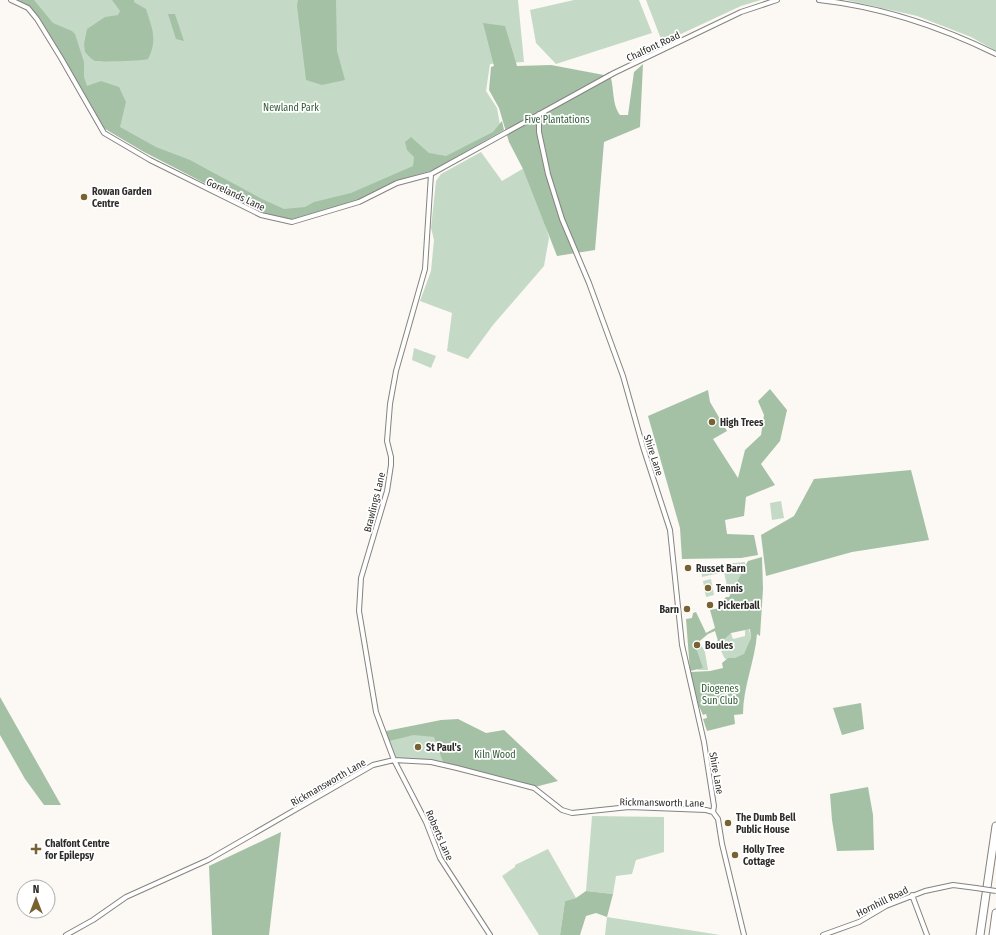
<svg xmlns="http://www.w3.org/2000/svg" width="996" height="935" viewBox="0 0 996 935" font-family="'Fira Sans Condensed',sans-serif">
<rect width="100%" height="100%" fill="#fcf8f4"/>
<path fill="#c4dac6" d="M12,0H518L524,62L490,64L486,91L497,108L501,130L429,171L394,180L289,219L249,208L96,123L42,16Z
M574,0H639L652,33L556,64L536,43L530,10Z
M646,0H761L741,6L668,40L661,39Z
M846,0H996V51L971,37L917,16Z
M481,152L502,181L529,165L549,238L544,266L493,325L468,359L447,351L452,313L420,301L431,271L434,240L431,228L436,181L441,174Z
M414,348L436,356L431,368L412,360Z
M781,501L784,518L772,520L770,503Z
M745,562L746,567L729,595L724,572L702,577L701,566Z
M711,579L714,595L706,597L703,581Z
M749,629L751,638L747,657L725,659L719,647L717,640L731,633L733,639L745,636V630Z
M699,641L705,652L708,670H698L692,643Z
M438,732L443,762L394,760L388,738Z
M592,816L664,817V852L636,860L632,874L616,876L613,894L586,891Z
M548,849L576,898L565,901L560,935H539L502,876L515,867V865Z
M607,917L720,935H605Z"/>
<path fill="#a4c1a6" d="M17,0H34L53,23L72,31L75,34L84,62V77L87,86L101,81L119,87L126,102L120,127L156,147L190,160L262,199L284,209L305,207L314,202L351,193L413,166L414,157L407,150L405,142L411,137L429,153L446,156L493,132L502,121L504,130L433,170L395,181L357,201L291,220L263,213L144,152L95,123L39,17Z
M112,0H134V2L146,9C152,28 158,40 148,59C144,61 98,62 95,61C91,59 88,55 85,52L84,44L87,29L105,17L118,15L120,11Z
M298,0H336L337,51L345,80L322,85L306,80L297,6Z
M168,14H175L184,41L176,39Z
M483,23L505,26L517,66L551,65L604,75L609,72C615,86 611,103 620,115H628L634,72L643,64L640,127L604,142L595,250L557,256L523,169L509,142L499,108L489,90L491,67L494,66Z
M770,389L787,410L780,441L761,464L775,485L746,497L744,516L725,520L727,534L754,535L758,555L741,558L682,559L680,528L648,416L708,390L710,402L727,431L713,439L738,478L745,450L761,435L764,415L758,401Z
M911,470L929,540L852,552L766,576L761,535L794,516L814,479Z
M762,557L763,589L760,636L757,634C755,661 743,687 743,714L734,715L735,724L707,731L703,719L707,718L706,714L703,715L697,702L690,672L710,671L723,668L722,663L728,658H735L744,654L751,638L750,629L731,633L719,644L715,631L708,634L695,645L703,668L690,671L686,619L692,618L693,613L696,612L706,633L715,628L710,610L720,608V603L726,597H729L748,561Z
M0,697L61,805H44L25,779L0,735Z
M861,703L864,729L842,735L833,708Z
M458,719L486,733L504,730L558,781L535,787L471,771L443,762L434,737L414,735L389,741L386,731L441,720Z
M868,787L873,815L874,850L837,851L832,820L830,794Z
M281,832L269,935H212L209,866Z
M586,891L613,894L607,917L596,913L586,916L580,935H560L565,901L576,898Z"/>
<g fill="none" stroke-linecap="round" stroke-linejoin="round">
<g stroke="#86837f" stroke-width="6">
<path id="minor" d="M11,0L28,8L37,19L61,58L104,133L150,160L261,215L292,222L359,202L397,183L431,174L614,73L741,12L777,0
M819,0C883,7 939,26 996,54
M539,114V132L548,174L562,219L589,283L623,376L643,447L670,530L682,645L704,742L714,806L713,812
M431,174L425,269L396,371L390,404L387,441L391,457V465L387,491L361,578L359,611L376,712L394,760L426,822L440,858L490,935
M713,812L718,819L722,844L744,935
M912,895L927,935
M66,935L93,920L126,897L208,860L373,765L394,760L431,762L457,768L534,788L562,810L572,813L629,807L706,810L713,812
M823,935L859,922L886,906L925,891L953,885L976,888"/>
</g>
<g stroke="#86837f" stroke-width="9">
<path id="motorway" d="M980,935L996,826
M993,935L996,913"/>
</g>
<use href="#minor" stroke="#fff" stroke-width="4"/>
<use href="#motorway" stroke="#fff" stroke-width="7"/>
<g stroke="#86837f" stroke-width="6" stroke-linecap="butt">
<path id="minor-bridge" d="M976,888L996,891"/>
</g>
<use href="#minor-bridge" stroke="#fff" stroke-width="4"/>
</g>
<g fill="#796232" stroke="#fff" stroke-width="1.5">
<circle cx="84" cy="197" r="4"/>
<circle cx="712" cy="422" r="4"/>
<circle cx="688" cy="568" r="4"/>
<circle cx="708" cy="588" r="4"/>
<circle cx="710" cy="605" r="4"/>
<circle cx="687" cy="609" r="4"/>
<circle cx="697" cy="645" r="4"/>
<circle cx="418" cy="747" r="4"/>
<circle cx="728" cy="823" r="4"/>
<path d="M34 843h4v4h4v4h-4v4h-4v-4h-4v-4h4z"/>
<circle cx="735" cy="855" r="4"/>
</g>
<g text-anchor="middle" stroke-width="3.5" stroke-linejoin="round" paint-order="stroke">
<g font-size="10" fill="#2e2d2b" stroke="#fff">
<text transform="translate(653 46) rotate(-25)" y="4">Chalfont Road</text>
<text transform="translate(236 194) rotate(25)" y="4">Gorelands Lane</text>
<text transform="translate(654 455) rotate(72)" y="4">Shire Lane</text>
<text transform="translate(374 502) rotate(-76)" y="4">Brawlings Lane</text>
<text transform="translate(717 773) rotate(80)" y="4">Shire Lane</text>
<text transform="translate(328 782) rotate(-30)" y="4">Rickmansworth Lane</text>
<text transform="translate(662 802) rotate(1)" y="4">Rickmansworth Lane</text>
<text transform="translate(440 835) rotate(66)" y="4">Roberts Lane</text>
<text transform="translate(882 901) rotate(-26)" y="4">Hornhill Road</text>
</g>
<g font-size="10" fill="#2f5b35" stroke="#fff">
<text x="291" y="111">Newland Park</text>
<text x="557" y="123">Five Plantations</text>
<text x="720" y="692">Diogenes<tspan x="720" dy="12">Sun Club</tspan></text>
<text x="495" y="758">Kiln Wood</text>
</g>
<g font-size="10" font-weight="bold" fill="#2e2d2b" stroke="#fff" text-anchor="start">
<text x="92" y="195">Rowan Garden<tspan x="92" dy="12">Centre</tspan></text>
<text x="720" y="426">High Trees</text>
<text x="696" y="572">Russet Barn</text>
<text x="716" y="592">Tennis</text>
<text x="718" y="609">Pickerball</text>
<text x="679" y="613" text-anchor="end">Barn</text>
<text x="705" y="649">Boules</text>
<text x="426" y="751">St Paul's</text>
<text x="736" y="821">The Dumb Bell<tspan x="736" dy="12">Public House</tspan></text>
<text x="45" y="847">Chalfont Centre<tspan x="45" dy="12">for Epilepsy</tspan></text>
<text x="743" y="853">Holly Tree<tspan x="743" dy="12">Cottage</tspan></text>
</g>
</g>
<g transform="translate(36 899)"><circle r="19" fill="#ffffff" stroke="#ababaa"/>
<path d="M0-3L7 15L0 10L-7 15Z" fill="#796232"/>
<text y="-6" font-size="11" font-weight="bold" text-anchor="middle" fill="#2e2d2b">N</text>
</g>
</svg>
